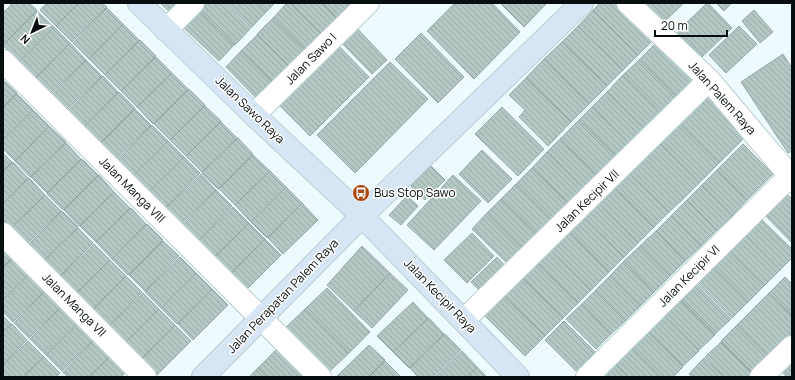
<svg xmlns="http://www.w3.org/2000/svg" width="795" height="380" viewBox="0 0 795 380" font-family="Manrope,sans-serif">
<defs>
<pattern id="building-back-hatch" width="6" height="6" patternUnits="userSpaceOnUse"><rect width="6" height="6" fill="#b3c8c3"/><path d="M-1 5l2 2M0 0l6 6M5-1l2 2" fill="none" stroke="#98aba6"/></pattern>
</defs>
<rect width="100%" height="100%" fill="#eefbfe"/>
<path fill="url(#building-back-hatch)" stroke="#97aba6" d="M13,3H29L37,10L3,45V13Z
M47,3H79L56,26L40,10Z
M79,3H102L107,7L72,42L56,26Z
M160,3H187L174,16Z
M207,3H223L250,29L235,45L199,11Z
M225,3H257L266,12L251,28Z
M257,3H275L266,12Z
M287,3H290L324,37L308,52L273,18Z
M290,3H322L339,20L324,36Z
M323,3H354L339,20Z
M455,3H492L520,32L474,79L427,31Z
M500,3H547L524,27Z
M600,3H619L655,38L638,55L593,10Z
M646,3H684L662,24L644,5Z
M707,3H708L732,28L702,57L677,32Z
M716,3H732L724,11Z
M107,8L123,24L89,59L73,43Z
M593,10L638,55L623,70L578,26Z
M754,10L773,32L760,43L742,21Z
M37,11L54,27L19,62L3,45Z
M199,11L234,45L219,61L183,27Z
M273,18L308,53L292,69L257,34Z
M123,24L139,40L105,75L89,59Z
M353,24L387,60L372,74L338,39Z
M578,26L623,70L607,86L562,42Z
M739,26L757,44L726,73L709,55Z
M54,27L70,43L35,78L19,62Z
M421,33L464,77L438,103L395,59Z
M257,35L292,70L276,85L241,51Z
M660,39L700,79L680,100L639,60Z
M140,40L156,56L121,91L105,75Z
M335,42L369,77L310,136L275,101Z
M562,42L607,86L589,104L544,59Z
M70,43L86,60L51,94L36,78Z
M241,51L276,86L260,102L226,67Z
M783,54L792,68V151L788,153L741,82Z
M156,57L172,73L137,107L121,91Z
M544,59L589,104L571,122L526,78Z
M86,60L102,76L67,110L52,95Z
M639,60L680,100L664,116L623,75Z
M390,62L428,99L355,173L317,135Z
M172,73L188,89L153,124L137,107Z
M623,75L664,116L648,132L607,92Z
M103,76L118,92L84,127L68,111Z
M526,78L571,122L548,146L519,117L525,110L509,95Z
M3,80L17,93L3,107Z
M189,89L205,105L170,140L154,124Z
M119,92L135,108L100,143L84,127Z
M607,92L648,132L633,147L592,107Z
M705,93L747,135L719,163L677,121Z
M17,94L33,110L3,140V108Z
M205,106L221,121L186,156L170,140Z
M502,107L544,149L518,176L475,134Z
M592,107L633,147L620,160L579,120Z
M135,109L151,125L116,159L101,143Z
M33,110L49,126L15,161L3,149V140Z
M579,120L620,160L601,179L560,139Z
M677,121L719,163L699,183L658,141Z
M221,122L237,138L202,172L186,156Z
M152,125L168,141L133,176L117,160Z
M49,126L66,142L30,177L15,161Z
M238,138L253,154L218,189L202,173Z
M560,139L601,179L588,192L547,152Z
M168,141L184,157L149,192L133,176Z
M658,141L699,183L684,198L642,156Z
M66,143L81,159L47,193L31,177Z
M743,144L773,174L747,200L717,170Z
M482,150L512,179L488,203L459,174Z
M547,152L588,192L573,208L532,168Z
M3,153L12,162L3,171Z
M253,155L270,171L235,205L219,189Z
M642,156L684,198L669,212L627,171Z
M184,157L200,173L165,208L149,192Z
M82,159L98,175L63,210L47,194Z
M13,162L28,178L3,204V172Z
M431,166L445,180L425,200L411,186Z
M532,168L573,208L557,225L516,184Z
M717,170L747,200L732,216L702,185Z
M270,171L286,187L251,222L235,205Z
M627,171L669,212L654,227L613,186Z
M201,174L216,190L181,224L166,208Z
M99,175L114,192L79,226L64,210Z
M453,175L481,201L434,250L407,225Z
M29,178L45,195L10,229L3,222V204Z
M516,184L557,225L542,239L501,199Z
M702,185L732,216L717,230L687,200Z
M613,186L654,227L638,243L597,201Z
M286,187L302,203L267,238L251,222Z
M216,190L232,206L198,241L182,225Z
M783,190L792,199V243L761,211Z
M114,192L130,208L96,242L80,226Z
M45,195L61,211L26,245L10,229Z
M407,196L418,206L401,225L389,215Z
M501,199L542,239L528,254L487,213Z
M687,200L717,230L701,246L671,216Z
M597,201L638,243L624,257L582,216Z
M302,203L318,220L283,254L268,238Z
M233,207L249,223L214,257L198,241Z
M131,208L146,224L112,259L96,242Z
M62,211L78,227L43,261L27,246Z
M487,213L528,254L513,269L472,229Z
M582,216L624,257L609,272L568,230Z
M671,216L701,246L685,261L656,231Z
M761,219L792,249V258L780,270L745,234Z
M249,223L265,239L231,273L215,257Z
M147,224L163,240L128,275L112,259Z
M78,228L93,243L58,278L43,262Z
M568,230L609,272L591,290L549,249Z
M656,231L685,261L670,276L640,246Z
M472,233L494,256L467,283L444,260Z
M745,235L780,270L764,286L729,251Z
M265,239L281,255L246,290L231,274Z
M163,241L179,256L145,291L129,275Z
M3,243L15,255L3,267Z
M94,244L110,260L75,294L59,278Z
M362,246L390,273L354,311L327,285Z
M640,246L670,276L654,292L624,261Z
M549,249L591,290L578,303L536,262Z
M729,251L764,286L748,302L713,267Z
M16,255L32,271L3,300V268Z
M180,257L196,273L161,308L145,292Z
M497,257L510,271L485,296L471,282Z
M110,260L126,276L91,311L75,295Z
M624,261L654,292L640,306L610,276Z
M536,262L578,303L563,318L521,277Z
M713,267L748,302L732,318L697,283Z
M32,271L48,288L13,322L3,312V300Z
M196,273L212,289L177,324L161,308Z
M390,273L408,290L372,328L354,311Z
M126,276L142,292L108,327L92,311Z
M610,276L640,306L625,321L595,291Z
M521,277L563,318L545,336L503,295Z
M785,277L792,284V315L769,293Z
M696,284L731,319L715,334L680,299Z
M48,288L64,304L29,338L14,323Z
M327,288L370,332L349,353L305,309Z
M212,289L228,305L193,340L178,324Z
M595,291L625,321L611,334L582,304Z
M143,293L159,309L124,344L108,327Z
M769,293L792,316V340L788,344L753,309Z
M503,295L545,336L525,356L483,314Z
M680,300L715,335L699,350L664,316Z
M413,302L428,318L393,352L377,336Z
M64,304L81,320L46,355L30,339Z
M582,304L611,334L596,349L566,319Z
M159,309L175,325L140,360L124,344Z
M305,309L349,353L327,374L283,330Z
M753,309L788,344L772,360L737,325Z
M3,316L11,324L3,332Z
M664,316L699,351L683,366L648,332Z
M429,318L444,334L409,368L393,352Z
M81,320L97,336L62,371L46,355Z
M564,321L595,352L576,371L545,340Z
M12,324L27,340L3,364V332Z
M175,325L191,341L156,376L141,360Z
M737,325L772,360L756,376L721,341Z
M648,332L683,367L673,377H661L632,348Z
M445,334L461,350L433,377H418L410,368Z
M97,337L113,353L89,377H68L63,372Z
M28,341L44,357L23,377H3V365Z
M721,342L756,377H724L705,357Z
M369,345L385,360L368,377H336Z
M279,347L309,377H267L258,368Z
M632,348L661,377H629L616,364Z
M462,351L477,367L467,377H435Z
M114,353L129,369L121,377H89Z
M792,355V377H787L778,368Z
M44,357L60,373L56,377H23Z
M704,358L724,377H692L689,374Z
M385,361L401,377H369Z
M616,365L628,377H603Z
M477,367L487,377H467Z
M258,368L267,377H249Z"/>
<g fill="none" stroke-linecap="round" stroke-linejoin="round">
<g stroke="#baced4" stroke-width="24">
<path id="street" d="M628,3L709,80L790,176L792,181
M166,30L193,3
M3,61L320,377
M254,115L368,3
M3,234L145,377
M464,320L709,80
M587,377L792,174
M761,377L792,347"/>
</g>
<g stroke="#baced4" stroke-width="24">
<path id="secondary" d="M139,3L254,115L362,216L518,377
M203,377L362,216L582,3"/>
</g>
<use href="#street" stroke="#fff" stroke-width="22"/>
<use href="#secondary" stroke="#d6e6f5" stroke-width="22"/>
</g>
<defs>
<g id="bus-disc" transform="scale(0.9)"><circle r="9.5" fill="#ab480f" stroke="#fff"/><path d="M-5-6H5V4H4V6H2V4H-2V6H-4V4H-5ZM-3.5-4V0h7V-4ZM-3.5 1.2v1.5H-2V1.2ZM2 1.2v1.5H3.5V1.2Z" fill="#fff"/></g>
</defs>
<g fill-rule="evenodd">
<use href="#bus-disc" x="361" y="193"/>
</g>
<g text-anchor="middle" stroke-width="3" stroke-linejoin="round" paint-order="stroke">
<g font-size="12" fill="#070e10" stroke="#fff">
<text transform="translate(311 59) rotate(-45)" y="4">Jalan Sawo I</text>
<text transform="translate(722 98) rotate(48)" y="4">Jalan Palem Raya</text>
<text transform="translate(250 110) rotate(44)" y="4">Jalan Sawo Raya</text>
<text transform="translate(132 190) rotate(45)" y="4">Jalan Manga VIII</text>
<text transform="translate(587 201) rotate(-44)" y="4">Jalan Kecipir VII</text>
<text transform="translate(689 276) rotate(-45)" y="4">Jalan Kecipir VI</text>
<text transform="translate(283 296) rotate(-46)" y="4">Jalan Perapatan Palem Raya</text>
<text transform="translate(440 296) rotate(46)" y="4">Jalan Kecipir Raya</text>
<text transform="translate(74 305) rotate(45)" y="4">Jalan Manga VII</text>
</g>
<g font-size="12" fill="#070e10" stroke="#fff" text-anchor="start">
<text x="374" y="197">Bus Stop Sawo</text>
</g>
</g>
<rect width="795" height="380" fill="none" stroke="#070e10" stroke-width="8"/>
<g transform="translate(32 32) rotate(223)" stroke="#ffffff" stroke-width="3" paint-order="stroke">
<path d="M0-3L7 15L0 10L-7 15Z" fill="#070e10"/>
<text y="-6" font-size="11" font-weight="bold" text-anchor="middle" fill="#070e10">N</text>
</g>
<path d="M655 30v6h72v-6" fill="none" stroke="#070e10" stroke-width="2"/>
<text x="661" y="30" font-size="12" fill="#070e10" stroke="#ffffff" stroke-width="3" paint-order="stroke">20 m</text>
</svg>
